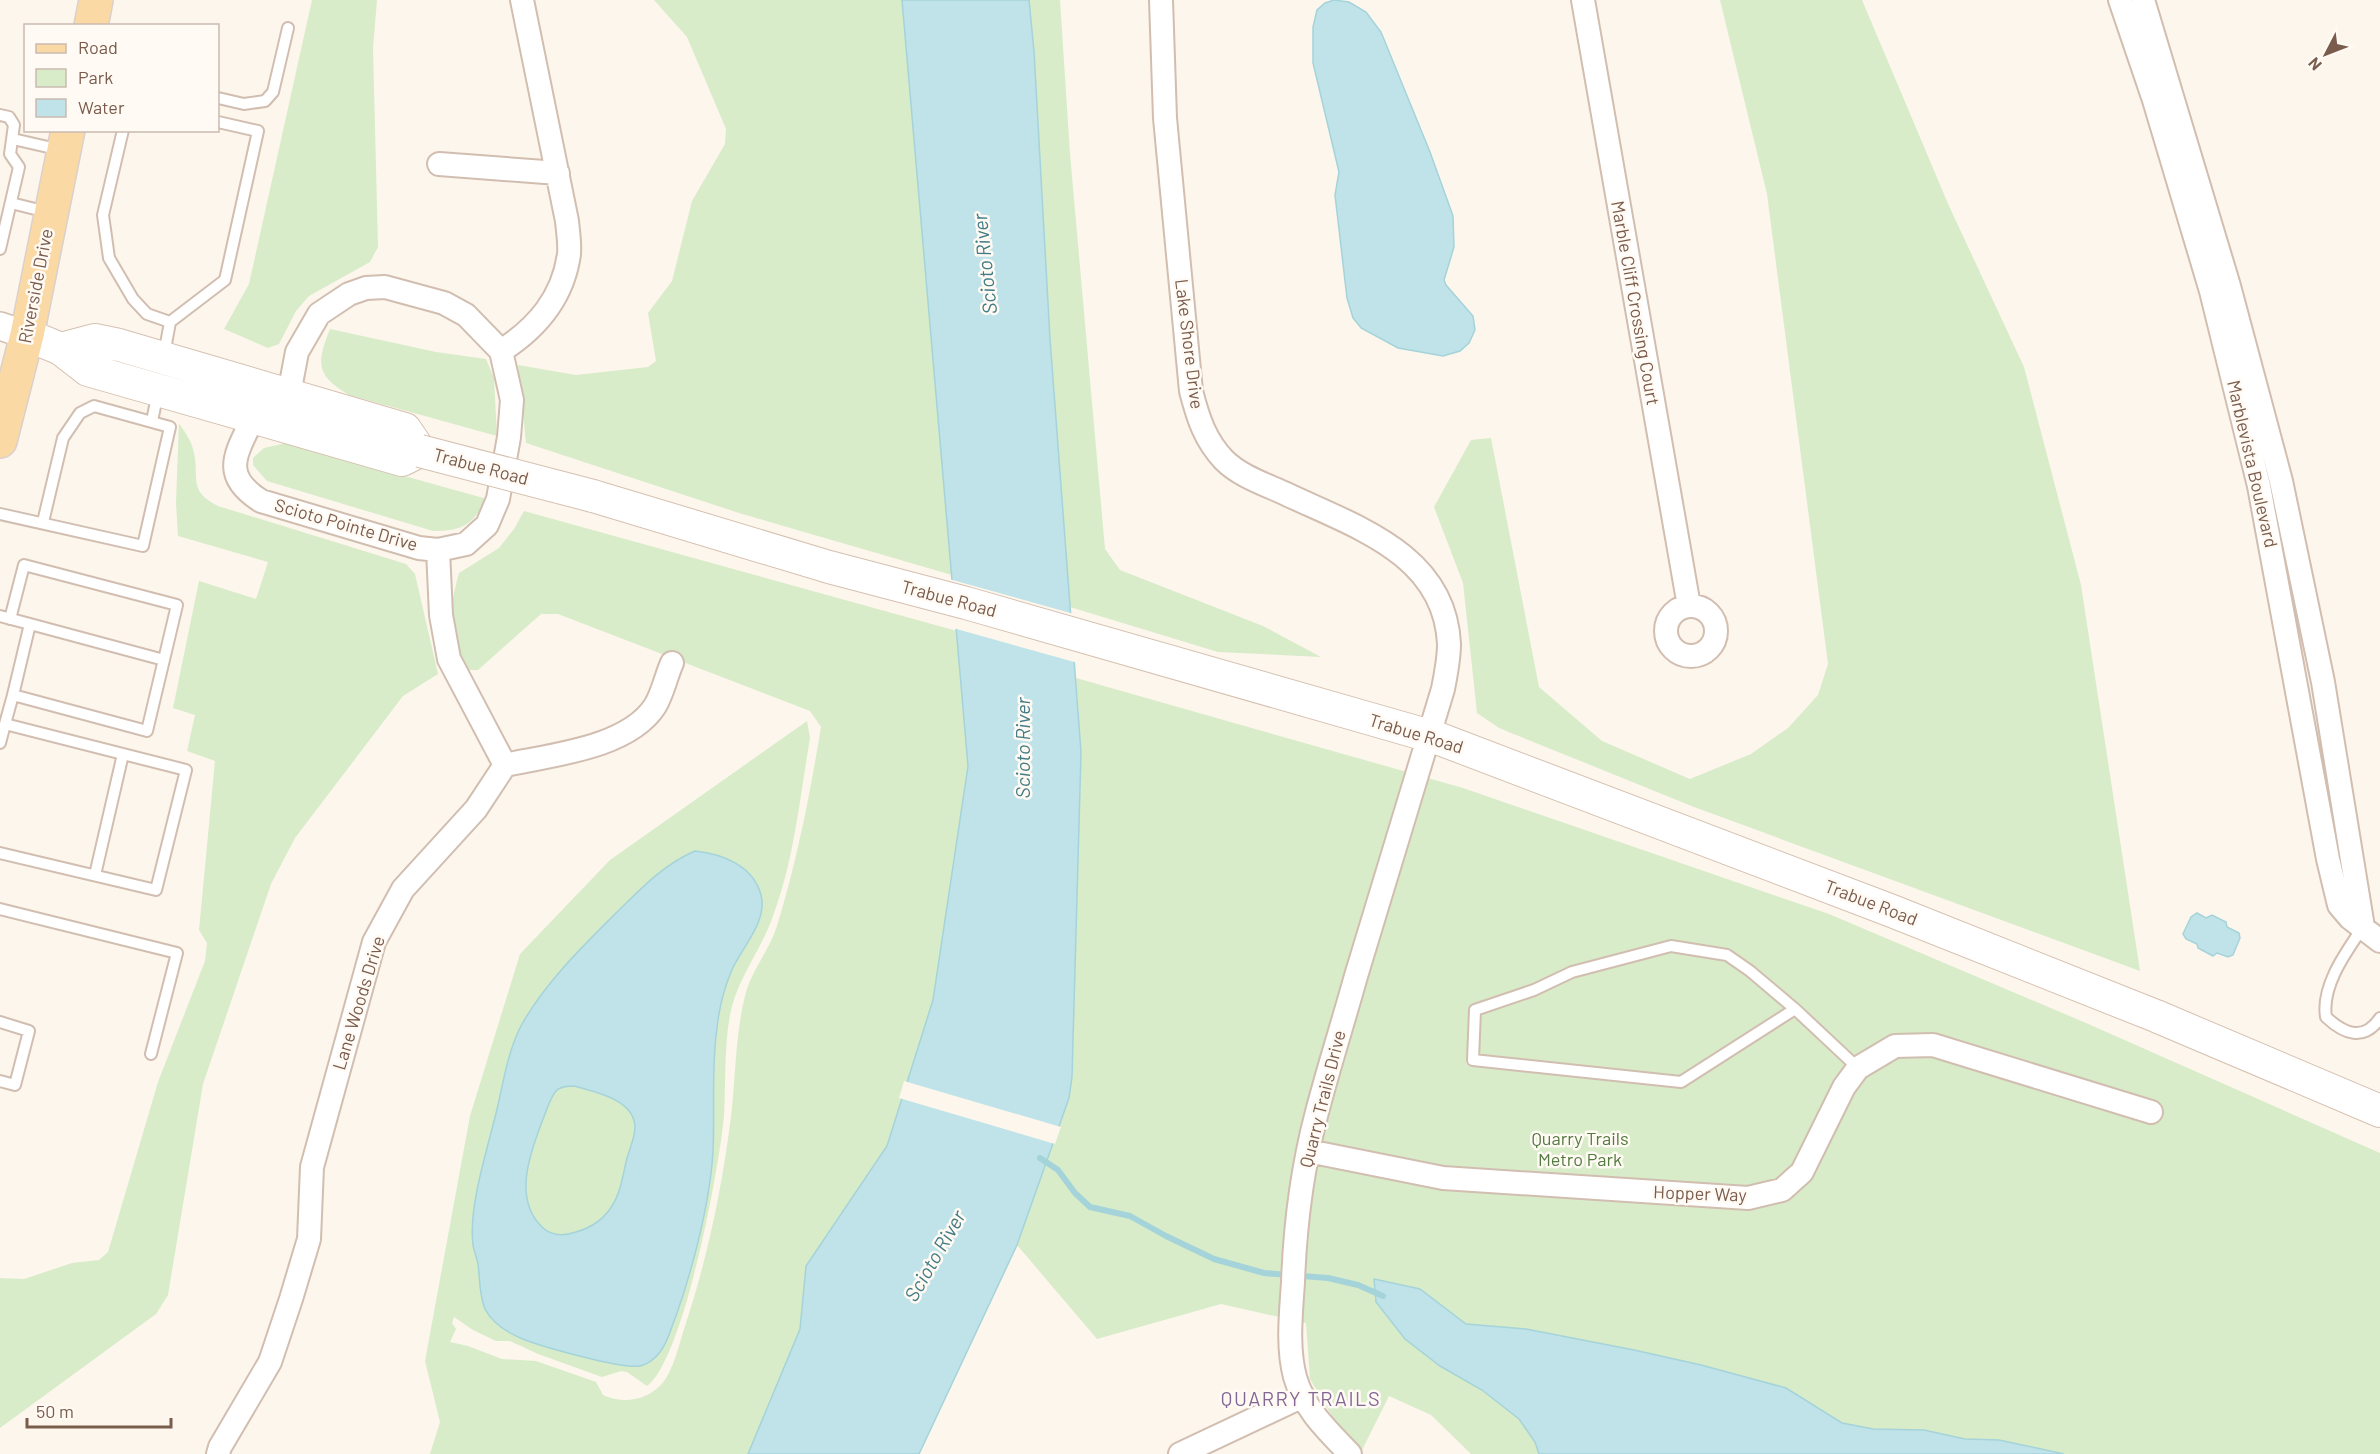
<svg xmlns="http://www.w3.org/2000/svg" width="2380" height="1454" viewBox="0 0 2380 1454" font-family="Barlow,sans-serif">
<rect width="100%" height="100%" fill="#fdf6ec"/>
<path fill="#d8ecc9" d="M312,0H377L373,48L378,247L370,262L309,296L296,311L279,344L268,348L224,329L249,284Z
M654,0H902L952,575L739,513L526,443L518,365L576,375L648,367L656,361L648,313L672,281L692,201L725,144L726,129L687,37Z
M1029,0H1060L1070,154L1105,549L1120,570L1263,626L1321,657L1218,652L1070,607L1050,339L1034,51Z
M1720,0H1862L1949,206L2024,367L2081,585L2140,971L1694,807L1499,728L1477,713L1463,583L1434,507L1471,440L1491,438L1539,687L1602,741L1690,779L1751,754L1788,728L1818,695L1828,664L1767,194Z
M330,329L436,352L486,359L494,378L497,436L349,395C316,375 316,364 330,329Z
M179,423C184,431 191,440 193,449C201,477 186,490 218,506L406,564L415,574L438,674L403,696L295,838L271,884L203,1084L168,1295L156,1314L0,1428V1278L24,1279L72,1263L99,1260L108,1252L158,1082L205,961L207,943L199,930L215,761L187,751L195,715L173,708L199,581L256,599L268,562L178,536L176,503Z
M286,443L487,499C472,525 463,531 433,531L267,481L253,465V458L264,448Z
M524,511L957,631L968,766L933,1000L887,1147L806,1266L800,1329L748,1454H430L440,1422L425,1361L470,1116L520,954L610,860L807,721L810,738C800,797 794,860 773,916C761,951 737,978 730,1015C724,1048 726,1081 724,1115C720,1165 684,1359 647,1386L627,1372L621,1371L602,1377L538,1354L510,1341H496L473,1330L454,1317L452,1323L456,1329L450,1342L468,1346L502,1359L536,1361L596,1382L603,1395C623,1404 645,1401 661,1385C674,1370 679,1344 685,1326C706,1263 720,1197 729,1132C736,1087 734,1040 745,996C751,971 769,951 777,926C797,861 810,794 821,727L810,711L558,614H541L478,670H467C450,626 446,620 459,573L499,548L514,529Z
M1076,678L1463,788L1829,914L2086,1023L2380,1153V1454H1471L1431,1415L1389,1396L1361,1452L1339,1428L1310,1379L1306,1323L1221,1304L1097,1339L1017,1245L1069,1098L1072,1077L1081,752Z"/>
<path fill="#bfe3e8" stroke="#a5d3da" stroke-width="1.5" fill-rule="evenodd" d="M902,0H1029L1034,51L1050,339L1081,752L1072,1077L1069,1098L1017,1245L919,1454H748L800,1329L806,1266L887,1146L933,1000L968,766Z
M1334,0L1349,2L1366,12L1381,32L1430,152L1453,216L1454,247L1444,280L1446,285L1473,316L1475,330L1469,343L1460,351L1443,356L1398,348L1361,328L1353,318L1347,298L1335,195L1339,172L1313,63V27L1317,10L1325,3Z
M695,851C722,854 753,865 761,895C768,922 741,948 731,972C724,989 719,1009 717,1028C711,1069 715,1111 713,1152C710,1202 693,1268 676,1316C671,1328 668,1342 660,1352C656,1358 647,1365 639,1366C621,1369 544,1347 525,1340C510,1334 493,1325 485,1309C479,1295 480,1278 478,1264C477,1258 474,1252 473,1245C468,1205 489,1145 498,1105C504,1078 509,1048 522,1024C546,982 580,949 614,915C639,891 662,865 695,851ZM574,1086C595,1092 634,1099 635,1127C635,1137 630,1148 627,1158C623,1174 621,1192 612,1206C604,1219 590,1228 576,1232C564,1236 551,1236 542,1227C512,1198 531,1151 543,1119C547,1110 550,1097 557,1090C562,1086 568,1086 574,1086Z
M2197,913L2206,918L2212,915L2226,922L2227,927L2239,933L2240,938L2233,955L2228,957L2217,953L2213,956L2198,948L2197,944L2186,939L2183,934L2191,917Z
M1374,1279L1420,1289L1466,1324L1526,1329L1634,1350L1701,1365L1786,1388L1842,1423L1873,1429L1924,1430L1965,1439L1999,1440L2064,1454H1539L1535,1442L1519,1419L1482,1390L1440,1366L1405,1339L1376,1302Z"/>
<path fill="#fdf6ec" d="M949,579L1074,614L1078,663L953,628Z
M904,1081L1061,1127L1055,1144L899,1098Z"/>
<g fill="none" stroke-linecap="round" stroke-linejoin="round">
<path stroke="#a5d3da" stroke-width="6" d="M1040,1158L1058,1170L1075,1193L1090,1207L1130,1216L1166,1236L1214,1259L1264,1273L1328,1278L1358,1285L1383,1296"/>
<g stroke="#d1beb0" stroke-width="14">
<path id="service" d="M218,98L244,104L265,101L273,92L288,28
M0,115L9,117L14,125L10,154L19,167L0,249
M123,130L103,215L109,258L133,299L147,314L170,322
M13,139L61,150
M11,203L47,212
M164,355L170,322L225,280L258,131L218,122
M152,421L158,392
M0,514L143,546L170,427L94,406L80,413L63,438L43,522
M0,616L30,624L13,695L147,731L177,605L24,565L10,619
M30,624L164,660
M5,724L13,695
M0,743L5,724L186,770L156,890L0,853
M95,875L123,754
M0,909L177,953L151,1054
M2363,927C2346,952 2321,986 2326,1017C2344,1034 2364,1042 2380,1018
M1795,1009L1681,1082L1473,1060L1475,1010L1534,990L1572,972L1671,946L1727,955L1750,971L1795,1009L1858,1068
M0,1022L29,1031L15,1085L0,1081"/>
</g>
<g stroke="#d1beb0" stroke-width="26">
<path id="minor" d="M1161,0L1165,118L1191,391C1198,418 1205,440 1224,460C1240,476 1264,484 1284,493C1353,526 1445,553 1449,644C1449,659 1446,674 1443,689C1414,785 1385,880 1356,976C1343,1023 1328,1069 1316,1116C1302,1170 1295,1227 1293,1282C1291,1313 1287,1347 1295,1377C1304,1409 1328,1431 1350,1454
M1583,0L1689,606
M2120,0L2154,100L2211,291L2259,486L2328,859L2339,905L2350,918L2380,941
M2143,0L2229,286L2281,481L2323,682L2363,927
M439,164L558,173
M501,351C537,328 563,298 569,254C570,244 568,232 567,221L522,0
M253,418C236,454 220,475 261,501L419,548L438,550L466,544L487,525L498,499L509,437L512,400L501,351L466,315L444,303L385,287L366,288L349,294L319,314L297,352L289,394
M1666 631a25 25 0 1 1 50 0a25 25 0 1 1-50 0Z
M505,765C551,755 628,748 655,706C663,693 666,676 672,663
M1308,1151L1443,1178L1748,1198L1782,1190L1802,1172L1844,1087L1858,1068L1895,1046L1933,1045L2151,1112
M218,1454L220,1447L270,1362L291,1299L309,1239L312,1167L374,942L403,889L476,809L505,765L449,659L441,615L438,550
M1180,1454L1303,1396"/>
</g>
<g stroke="#d1beb0" stroke-width="30">
<path id="tertiary" d="M0,326L27,335"/>
</g>
<g stroke="#d6c0b0" stroke-width="34">
<path id="secondary" d="M27,335L61,349L88,370L402,460L420,451L405,429L119,345L95,340L61,349
M593,496L829,567L966,603L1437,738L1892,911L2156,1016L2380,1111"/>
</g>
<g stroke="#dad1cd" stroke-width="36">
<path id="primary" d="M91,26L96,0
M0,441L27,335L68,130"/>
</g>
<use href="#service" stroke="#fff" stroke-width="10"/>
<use href="#minor" stroke="#fff" stroke-width="22"/>
<use href="#tertiary" stroke="#fff" stroke-width="27"/>
<use href="#secondary" stroke="#fff" stroke-width="32"/>
<use href="#primary" stroke="#fbd9a5" stroke-width="33"/>
<g stroke="#d6c0b0" stroke-width="34" stroke-linecap="butt">
<path id="secondary-bridge" d="M420,451L593,496"/>
</g>
<use href="#secondary-bridge" stroke="#fff" stroke-width="32"/>
</g>
<g text-anchor="middle" stroke-width="5" stroke-linejoin="round" paint-order="stroke">
<g font-size="18" fill="#7a5c4d" stroke="#fffaf3">
<text transform="translate(36 286) rotate(-79)" y="6">Riverside Drive</text>
<text transform="translate(1635 303) rotate(80)" y="6">Marble Cliff Crossing Court</text>
<text transform="translate(1189 344) rotate(83)" y="6">Lake Shore Drive</text>
<text transform="translate(2252 464) rotate(77)" y="6">Marblevista Boulevard</text>
<text transform="translate(481 467) rotate(15)" y="6">Trabue Road</text>
<text transform="translate(346 525) rotate(16)" y="6">Scioto Pointe Drive</text>
<text transform="translate(949 599) rotate(15)" y="6">Trabue Road</text>
<text transform="translate(1416 734) rotate(17)" y="6">Trabue Road</text>
<text transform="translate(1871 903) rotate(21)" y="6">Trabue Road</text>
<text transform="translate(359 1003) rotate(-73)" y="6">Lane Woods Drive</text>
<text transform="translate(1323 1099) rotate(-76)" y="6">Quarry Trails Drive</text>
<text transform="translate(1700 1194) rotate(2)" y="6">Hopper Way</text>
</g>
<g font-size="18" fill="#537a41" stroke="#fffaf3">
<text x="1580" y="1145">Quarry Trails<tspan x="1580" dy="21">Metro Park</tspan></text>
</g>
<g font-size="20" font-style="italic" fill="#437c86" stroke="#fffaf3">
<text transform="translate(985 264) rotate(-96)" y="7">Scioto River</text>
<text transform="translate(1023 748) rotate(-90)" y="7">Scioto River</text>
<text transform="translate(935 1256) rotate(-60)" y="7">Scioto River</text>
</g>
<g font-size="20" letter-spacing="1.5" fill="#846695" stroke="#fffaf3">
<text x="1301" y="1406">QUARRY TRAILS</text>
</g>
</g>
<rect x="24" y="24" width="195" height="108" fill="#fffaf3" stroke="#cabbb1" stroke-width="1.5"/>
<rect x="36" y="44" width="30" height="9" fill="#fbd9a5" stroke="#cabbb1" stroke-width="1.5"/>
<text x="78" y="54" font-size="18" fill="#7a5c4d">Road</text>
<rect x="36" y="69" width="30" height="18" fill="#d8ecc9" stroke="#cabbb1" stroke-width="1.5"/>
<text x="78" y="84" font-size="18" fill="#7a5c4d">Park</text>
<rect x="36" y="99" width="30" height="18" fill="#bfe3e8" stroke="#cabbb1" stroke-width="1.5"/>
<text x="78" y="114" font-size="18" fill="#7a5c4d">Water</text>
<g transform="translate(2326 54) rotate(228)" stroke="#fffaf3" stroke-width="4.5" paint-order="stroke">
<path d="M0-4.5L10 22L0 15L-10 22Z" fill="#7a5c4d"/>
<text y="-9" font-size="16" font-weight="bold" text-anchor="middle" fill="#7a5c4d">N</text>
</g>
<path d="M27 1418v9h144v-9" fill="none" stroke="#7a5c4d" stroke-width="3"/>
<text x="36" y="1418" font-size="18" fill="#7a5c4d" stroke="#fffaf3" stroke-width="4.5" paint-order="stroke">50 m</text>
</svg>
